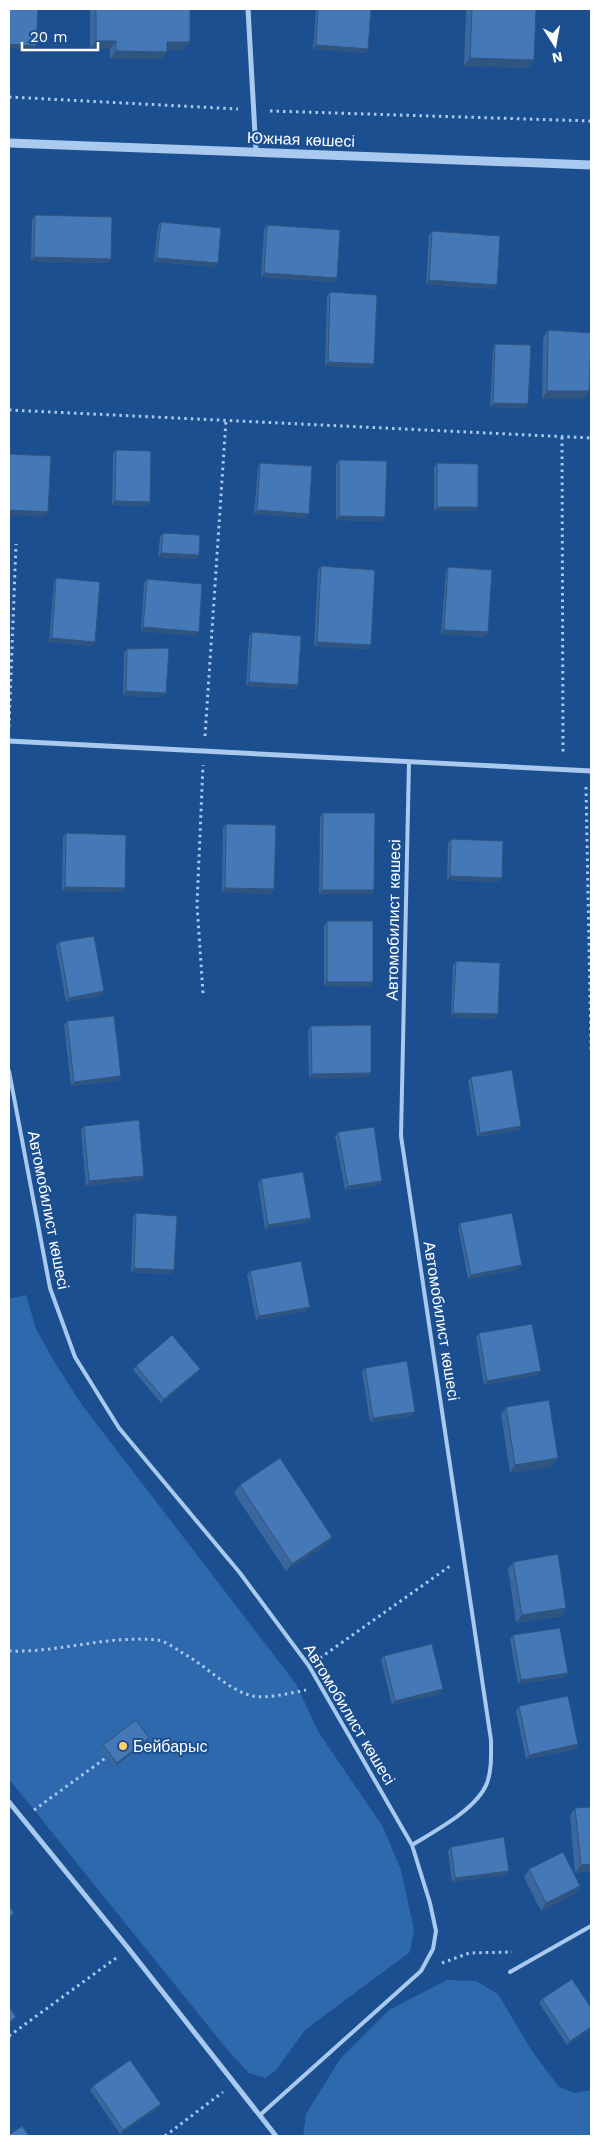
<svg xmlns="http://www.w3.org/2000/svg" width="600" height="2145" viewBox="0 0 600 2145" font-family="'Work Sans',sans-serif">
<rect width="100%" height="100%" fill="#1b4f8f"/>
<path fill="#2e69ad" d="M26,1295L36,1329L55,1363L82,1405L296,1684L319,1733L383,1827L401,1870L414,1930L410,1952L305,2030L276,2070L265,2078L249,2073L230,2053L9,1779V1299Z
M447,1980L476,1981L498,1994L532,2051L559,2087L575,2093L591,2090V2136H303L306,2114L340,2059L389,2010Z"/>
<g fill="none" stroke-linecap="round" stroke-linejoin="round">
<path stroke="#a9c9ee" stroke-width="3" stroke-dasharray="2.5 4" stroke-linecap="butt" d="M9,97L238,109
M270,111L591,121
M9,410L591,438
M562,437L563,754
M9,727L16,544
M205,736L226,420
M586,787L591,1050
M203,993L197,905L203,765
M9,1651C58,1653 107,1635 157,1640C166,1641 176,1649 184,1654C207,1666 227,1690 253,1696C267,1699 291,1693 306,1690
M320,1658L450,1566
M34,1810L107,1757
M442,1963L469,1953L512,1952
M9,2036L116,1958
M165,2136L223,2092"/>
<path stroke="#a9c9ee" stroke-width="4" d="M409,762L401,1136L491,1740C491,1755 492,1769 487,1783C477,1809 435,1831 412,1845
M9,1071L50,1288L75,1357L119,1428L240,1573L309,1666L412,1845L430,1903L436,1931L433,1949L421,1971L260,2115
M510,1972L591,1926"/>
<path stroke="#a9c9ee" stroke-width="5" d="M248,9L256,152
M9,741L591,771
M9,1802L128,1948L276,2136"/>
<path stroke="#a9c9ee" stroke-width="9" d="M9,143L591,165"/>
</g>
<path fill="#3a679d" d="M90,9H190L184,50H167V52L162,59H110V49H90Z
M316,9H371L368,49L365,53L313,49Z
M468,9H536L529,68L464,66L466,12Z
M35,215L108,263L31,261L32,220Z
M161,222L218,263L215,267L154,262L158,226Z
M267,225L334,282L261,277L264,229Z
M432,231L494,289L426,284L429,235Z
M330,292L374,364L371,368L325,366L327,296Z
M548,330L589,391L584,399H542L543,338Z
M495,344L526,408L490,407L493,349Z
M116,450L147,506L112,505L113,454Z
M339,460L385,517L382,521L336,520V464Z
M260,463L306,518L254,514L258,467Z
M437,463L478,507L475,511H434V467Z
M163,533L199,555L196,559L158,557L160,537Z
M321,566L368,649L314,646L318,570Z
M448,567L488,632L485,637L441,634L446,571Z
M56,578L92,646L49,642L54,582Z
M147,579L196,636L141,631L144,583Z
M252,632L298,685L296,689L246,686L249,636Z
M127,649L164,697L123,696L124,653Z
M323,813L374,890L372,894H319L320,817Z
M226,824L271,894L222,892L223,828Z
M66,833L125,888L122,892L62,891L63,837Z
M451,839L499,882L447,880L448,843Z
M327,921L373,982L371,987L324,986V926Z
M59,942L102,995L66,1002L56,946Z
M456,961L495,1019L451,1017L453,965Z
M67,1021L121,1076L118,1081L71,1086L64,1025Z
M311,1026L369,1077L309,1078L308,1030Z
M471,1077L521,1126L519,1130L477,1137L468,1081Z
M84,1126L144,1176L142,1180L86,1186L81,1130Z
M338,1132L379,1185L345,1190L335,1136Z
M261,1179L308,1222L265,1229L258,1183Z
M136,1213L174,1270L171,1274L131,1272L133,1217Z
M460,1223L519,1269L468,1279L458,1227Z
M250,1271L307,1311L256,1320L247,1275Z
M479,1333L538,1375L484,1385L476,1337Z
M136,1366L200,1369L197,1373L161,1403L133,1370Z
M365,1368L412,1416L370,1422L362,1372Z
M506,1407L558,1458L552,1466L510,1473L501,1415Z
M240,1485L332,1537L326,1545L286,1571L234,1493Z
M513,1562L566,1608L561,1616L516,1623L508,1569Z
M513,1635L568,1673L565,1677L518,1684L510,1639Z
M384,1656L440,1694L392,1705L381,1660Z
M519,1706L578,1744L576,1749L526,1759L516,1711Z
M149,1738L146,1742L114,1767L101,1749L103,1745Z
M575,1808L591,1871L575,1873L570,1816Z
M451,1847L509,1871L506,1875L452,1882L448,1851Z
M529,1869L580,1886L575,1894L541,1911L524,1877Z
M542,1999L591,2008V2029L567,2045L539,2003Z
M93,2086L158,2108L120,2134L90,2090Z"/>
<path fill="#305480" d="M96,41H116L110,49H90Z
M167,42H190L184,50H162Z
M9,44L36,46L33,50L9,48Z
M316,45L368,49L365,53L313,49Z
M116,51L167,52L162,59H110Z
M470,58L534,60L529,68L464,66Z
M34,257L111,259L108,263L31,261Z
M157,258L218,263L215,267L154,262Z
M264,273L337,278L334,282L261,277Z
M429,280L497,285L494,289L426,284Z
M328,362L374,364L371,368L325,366Z
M547,391H589L584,399H542Z
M493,403L528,404L526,408L490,407Z
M115,501L150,502L147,506L112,505Z
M437,507H478L475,511H434Z
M9,510L48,512L45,517L9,515Z
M257,510L309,514L306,518L254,514Z
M339,516L385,517L382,521L336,520Z
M161,553L199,555L196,559L158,557Z
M143,627L199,632L196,636L141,631Z
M444,630L488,632L485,637L441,634Z
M52,638L95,642L92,646L49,642Z
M317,642L371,645L368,649L314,646Z
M249,682L298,685L296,689L246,686Z
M126,691L166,693L164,697L123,696Z
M450,876L502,878L499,882L447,880Z
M65,887L125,888L122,892L62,891Z
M225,888L274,889L271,894L222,892Z
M322,890H374L372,894H319Z
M327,982H373L371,987L324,986Z
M104,991L102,995L66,1002L69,998Z
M453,1013L498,1014L495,1019L451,1017Z
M371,1073L369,1077L309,1078L312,1074Z
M121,1076L118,1081L71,1086L74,1082Z
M521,1126L519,1130L477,1137L480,1133Z
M144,1176L142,1180L86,1186L89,1181Z
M382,1181L379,1185L345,1190L348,1186Z
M311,1218L308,1222L265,1229L268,1225Z
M522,1265L519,1269L468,1279L471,1275Z
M134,1268L174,1270L171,1274L131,1272Z
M310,1307L307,1311L256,1320L259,1316Z
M200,1369L197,1373L161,1403L164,1399Z
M541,1371L538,1375L484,1385L487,1381Z
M415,1412L412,1416L370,1422L373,1418Z
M558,1458L552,1466L510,1473L515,1465Z
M332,1537L326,1545L286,1571L292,1564Z
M566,1608L561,1616L516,1623L522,1615Z
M568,1673L565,1677L518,1684L521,1680Z
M443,1689L440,1694L392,1705L395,1701Z
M149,1738L146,1742L114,1767L117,1763Z
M578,1744L576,1749L526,1759L529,1755Z
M591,1864V1871L575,1873L581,1865Z
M509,1871L506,1875L452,1882L455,1878Z
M580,1886L575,1894L541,1911L546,1903Z
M16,2017L13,2021L9,2024V2022Z
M591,2027V2029L567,2045L570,2041Z
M161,2104L158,2108L120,2134L123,2130Z"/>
<path fill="#4478b7" stroke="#305480" d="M9,9H38L36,46L9,44Z
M96,9H190V42H167V52L116,51V41H96Z
M318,9H371L368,49L316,45Z
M472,9H536L534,60L470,58Z
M35,215L112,217L111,259L34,257Z
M161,222L221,228L218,263L157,258Z
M267,225L340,230L337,278L264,273Z
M432,231L500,236L497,285L429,280Z
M330,292L377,295L374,364L328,362Z
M548,330L591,333L589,391H547Z
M495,344L531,345L528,404L493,403Z
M116,450L151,451L150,502L115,501Z
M9,454L51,456L48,512L9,510Z
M339,460L387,461L385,517L339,516Z
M260,463L312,466L309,514L257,510Z
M437,463L478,464V507H437Z
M163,533L200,535L199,555L161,553Z
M321,566L375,570L371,645L317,642Z
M448,567L492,570L488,632L444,630Z
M56,578L100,582L95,642L52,638Z
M147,579L202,584L199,632L143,627Z
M252,632L301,636L298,685L249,682Z
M169,648L166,693L126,691L127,649Z
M323,813H375L374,890H322Z
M226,824L276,825L274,889L225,888Z
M66,833L126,835L125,888L65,887Z
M451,839L503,841L502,878L450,876Z
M327,921H373V982H327Z
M94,936L104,991L69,998L59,942Z
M456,961L500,963L498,1014L453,1013Z
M114,1016L121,1076L74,1082L67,1021Z
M371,1025V1073L312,1074L311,1026Z
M512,1070L521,1126L480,1133L471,1077Z
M139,1120L144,1176L89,1181L84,1126Z
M374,1127L382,1181L348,1186L338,1132Z
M303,1172L311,1218L268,1225L261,1179Z
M136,1213L177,1216L174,1270L134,1268Z
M512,1213L522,1265L471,1275L460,1223Z
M301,1261L310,1307L259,1316L250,1271Z
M532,1324L541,1371L487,1381L479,1333Z
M172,1335L200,1369L164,1399L136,1366Z
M407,1361L415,1412L373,1418L365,1368Z
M549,1400L558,1458L515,1465L506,1407Z
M280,1458L332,1537L292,1564L240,1485Z
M558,1554L566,1608L522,1615L513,1562Z
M560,1628L568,1673L521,1680L513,1635Z
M432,1644L443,1689L395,1701L384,1656Z
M568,1696L578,1744L529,1755L519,1706Z
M136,1720L149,1738L117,1763L103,1745Z
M591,1807V1864L581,1865L575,1808Z
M504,1837L509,1871L455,1878L451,1847Z
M563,1852L580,1886L546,1903L529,1869Z
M9,1906L14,1913L9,1917Z
M572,1979L591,2008V2027L570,2041L542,1999Z
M9,2007L16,2017L9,2022Z
M130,2060L161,2104L123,2130L93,2086Z
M22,2126L29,2136H9V2135Z"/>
<circle fill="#ffd166" stroke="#1b4f8f" stroke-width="2" cx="123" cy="1746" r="5"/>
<g text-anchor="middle" stroke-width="4" stroke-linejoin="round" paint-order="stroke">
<g font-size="16" fill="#fff" stroke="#1b4f8f">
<text transform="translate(301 139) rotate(2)" y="6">Южная көшесі</text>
<text transform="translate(393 920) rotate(-89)" y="6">Автомобилист көшесі</text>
<text transform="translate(49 1210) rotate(79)" y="6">Автомобилист көшесі</text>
<text transform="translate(442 1321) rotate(81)" y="6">Автомобилист көшесі</text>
<text transform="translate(350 1714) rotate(59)" y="6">Автомобилист көшесі</text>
</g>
<g font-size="16" fill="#fff" stroke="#1b4f8f" text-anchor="start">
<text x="133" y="1752">Бейбарыс</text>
</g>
</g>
<rect width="600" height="2145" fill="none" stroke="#ffffff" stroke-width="20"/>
<g transform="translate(555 45) rotate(169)" stroke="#1b4f8f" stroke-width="4" paint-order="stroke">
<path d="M0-4L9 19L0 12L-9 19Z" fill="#ffffff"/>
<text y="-8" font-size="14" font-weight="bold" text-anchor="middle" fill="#ffffff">N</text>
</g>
<path d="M22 42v8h76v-8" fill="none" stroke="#ffffff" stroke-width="2.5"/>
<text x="30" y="42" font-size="15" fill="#ffffff" stroke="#1b4f8f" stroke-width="4" paint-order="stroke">20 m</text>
</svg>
